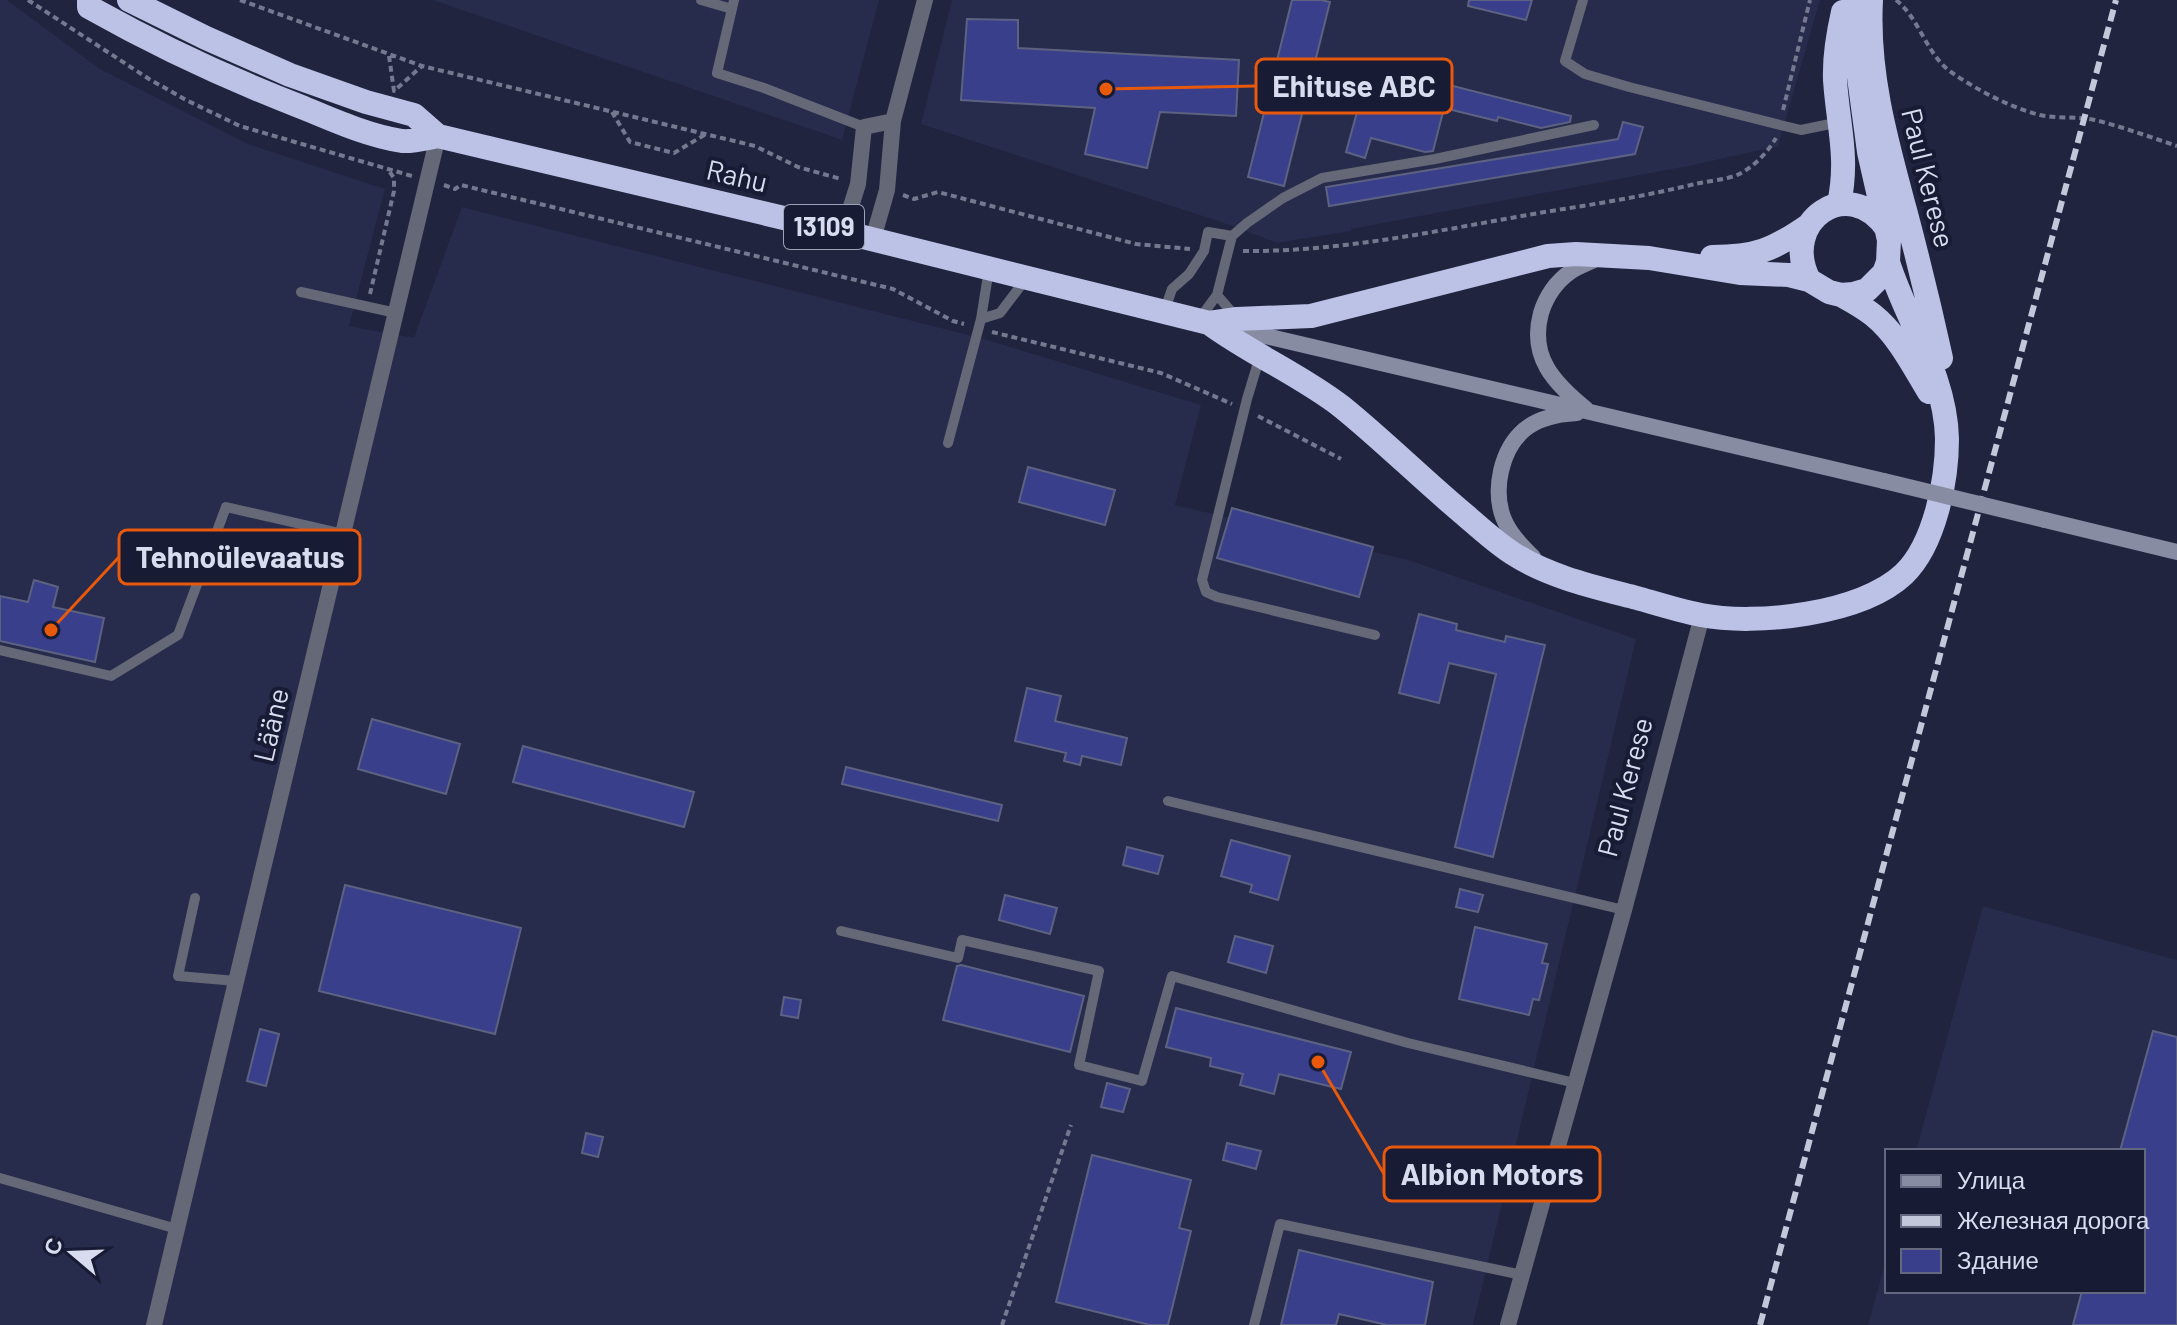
<svg xmlns="http://www.w3.org/2000/svg" width="2177" height="1325" viewBox="0 0 2177 1325" font-family="Barlow,sans-serif">
<rect width="100%" height="100%" fill="#20243f"/>
<path fill="#272b4c" d="M0,0H7L100,69L248,144L385,189L349,326L414,338L462,207L984,339L1201,405L1175,505L1408,560L1636,639L1473,1325H0Z
M433,0H879L842,140Z
M952,0H1820L1778,146L1694,165L1351,229V231L1277,243L1236,227L921,124Z
M1983,906L2177,960V1325H1868L1887,1256V1291H2143V1151H1916Z"/>
<path fill="#393f8b" stroke="#5c6280" stroke-width="2" d="M1292,0H1321L1330,2L1284,186L1248,177Z
M1469,0H1532L1526,20L1468,6Z
M967,19L1018,20V48L1239,60L1236,116L1160,112L1147,168L1085,154L1095,108L961,100Z
M1370,65L1571,116L1570,122L1541,128L1498,117L1497,121L1444,108L1433,151L1425,152L1371,138L1365,158L1346,152Z
M1623,122L1643,127L1635,154L1329,206L1326,187L1618,139Z
M1028,467L1115,490L1105,525L1019,502Z
M1232,508L1373,547L1359,597L1217,558Z
M34,580L58,587L53,607L104,618L95,662L0,641V596L28,602Z
M1419,614L1457,624L1456,630L1505,642L1506,636L1545,645L1493,857L1455,847L1496,674L1449,663L1439,703L1399,693Z
M1027,688L1061,696L1055,721L1127,738L1121,765L1082,756L1080,765L1064,761L1066,753L1015,741Z
M372,719L460,744L446,794L358,769Z
M523,746L694,792L684,827L513,782Z
M846,767L1002,805L998,821L842,784Z
M1231,840L1290,856L1278,900L1250,892L1252,885L1221,876Z
M1127,847L1163,856L1158,874L1123,865Z
M345,885L521,928L495,1034L319,991Z
M1460,889L1483,895L1478,912L1456,907Z
M1005,895L1057,908L1050,934L999,920Z
M1475,927L1547,944L1542,963L1548,964L1539,1000L1533,999L1529,1015L1459,999Z
M1235,936L1273,946L1266,973L1228,962Z
M961,965L1084,996L1070,1052L943,1020L957,966Z
M784,997L801,1000L798,1018L781,1015Z
M1176,1008L1351,1052L1341,1089L1279,1074L1274,1094L1240,1085L1243,1074L1210,1066L1211,1058L1166,1047Z
M260,1029L279,1034L266,1086L247,1081Z
M2153,1031L2177,1037V1325H2073L2082,1291H2143V1151H2120Z
M1107,1083L1130,1089L1123,1112L1101,1107Z
M586,1133L603,1137L598,1157L582,1153Z
M1227,1143L1261,1151L1256,1169L1223,1160Z
M1092,1155L1191,1180L1179,1228L1191,1231L1168,1325H1150L1056,1302Z
M1299,1250L1433,1282L1425,1325H1387L1339,1314L1336,1325H1281Z"/>
<g fill="none" stroke-linecap="round" stroke-linejoin="round">
<path stroke="#757990" stroke-width="4" stroke-dasharray="6 4" stroke-linecap="butt" d="M28,0L149,79L188,101L240,126L412,176
M240,0L422,66L755,146L798,167L841,179
M1896,0C1920,19 1926,54 1951,72C1977,90 2009,107 2040,115C2058,119 2077,116 2095,120C2123,127 2150,137 2177,146
M389,56L394,91L422,66
M1783,110L1810,0
M612,112L630,142L674,153L706,134
M444,185L455,189L461,185L893,289L953,321L964,324
M903,195L914,199L938,192L1136,244L1190,249
M1243,251C1349,252 1453,227 1557,210C1603,203 1649,195 1695,184C1708,181 1724,180 1737,175C1753,168 1767,153 1776,138
M370,294L394,191V178L389,171
M992,332L1161,373L1232,404
M1258,416L1341,459
M1002,1325L1071,1125"/>
<path stroke="#656876" stroke-width="10" d="M701,0L732,9
M734,0L717,73L764,88L864,127
M1583,0L1565,61L1585,74L1629,87L1780,125L1801,130L1840,122
M301,292L396,313
M1217,295L1236,317
M1164,312L1172,289L1189,274L1204,251L1208,232L1232,236
M1200,318L1217,295L1232,236L1247,223L1283,198L1322,178L1435,159L1594,125
M981,319L1000,313L1025,280
M1260,356L1247,399L1202,580L1206,592L1217,597L1375,635
M948,443L981,319L989,269
M0,650L111,676L178,635L226,507L344,534
M1168,801L1624,910
M195,898L178,976L236,981
M841,931L958,958L962,940L1099,971L1079,1065L1142,1081L1172,976L1408,1043L1575,1083
M0,1178L177,1229
M1254,1325L1280,1224L1522,1275"/>
<path stroke="#656876" stroke-width="16" d="M843,232L858,184L864,127L893,121
M873,239L887,190L893,121L925,0
M154,1325L438,136
M1508,1325L1624,910L1702,616"/>
<path stroke="#878ca2" stroke-width="16" d="M1223,326L1884,481
M1586,409C1554,383 1529,357 1541,313C1546,297 1556,282 1570,272C1578,266 1589,263 1598,258
M2045,520L2177,552
M1533,557C1521,545 1509,533 1503,517C1493,489 1501,450 1524,430C1538,418 1559,414 1577,413"/>
<path stroke="#bbc2e5" stroke-width="24" d="M89,0V7C158,46 229,79 304,108C335,121 369,136 402,141C413,142 427,138 438,136L843,232L1209,323C1251,354 1301,375 1342,407C1384,441 1423,480 1465,515C1480,528 1495,542 1512,553C1549,577 1595,587 1637,598C1658,604 1680,611 1701,615C1756,626 1862,614 1904,574C1935,544 1947,480 1947,439C1946,375 1906,320 1888,262
M129,0L206,38L290,75L366,102L414,115L438,136
M1871,0C1867,73 1886,140 1905,210C1918,259 1930,308 1941,358
M1839,204C1849,157 1838,126 1835,80C1834,57 1838,34 1843,12
M1712,257C1756,257 1773,250 1809,225
M1809,280C1779,221 1849,173 1887,229
M1841,295C1852,301 1863,307 1873,315C1898,335 1913,366 1929,392
M1209,323L1237,319L1311,316L1548,256L1576,254L1649,258L1740,273L1789,275L1809,280L1829,292L1841,295L1853,294L1867,290L1884,273L1888,262L1889,240L1869,152L1852,25L1853,0"/>
<path stroke="#c3c7da" stroke-width="6" stroke-dasharray="12 6" stroke-linecap="butt" d="M1760,1325L2116,0"/>
<path stroke="#878ca2" stroke-width="16" d="M1884,481L2045,520"/>
</g>
<g text-anchor="middle" stroke-width="8" stroke-linejoin="round" paint-order="stroke">
<rect fill="#171b34" stroke="#9ea2b6" stroke-width="2" x="784" y="205" width="80" height="44" rx="6"/>
<g font-size="26" font-weight="bold" fill="#d8dcee">
<text x="824" y="236">13109</text>
</g>
<g font-size="28" fill="#d8dcee" stroke="#171b34">
<text transform="translate(737 176) rotate(13)" y="10">Rahu</text>
<text transform="translate(1928 178) rotate(76)" y="10">Paul Kerese</text>
<text transform="translate(271 725) rotate(-77)" y="10">Lääne</text>
<text transform="translate(1625 787) rotate(-75)" y="10">Paul Kerese</text>
</g>
</g>
<path fill="none" stroke="#e8590c" stroke-width="3" d="M1106 89L1256 86M51 630L119 557M1318 1062L1384 1174"/>
<g fill="#e8590c" stroke="#171b34" stroke-width="3">
<circle cx="1106" cy="89" r="8"/>
<circle cx="51" cy="630" r="8"/>
<circle cx="1318" cy="1062" r="8"/>
</g>
<g fill="#171b34" stroke="#e8590c" stroke-width="3">
<rect x="1256" y="59" width="196" height="54" rx="8"/>
<rect x="119" y="530" width="241" height="54" rx="8"/>
<rect x="1384" y="1147" width="216" height="54" rx="8"/>
</g>
<g font-size="30" text-anchor="middle" font-weight="bold" fill="#d8dcee">
<text x="1354" y="97">Ehituse ABC</text>
<text x="240" y="568">Tehnoülevaatus</text>
<text x="1492" y="1185">Albion Motors</text>
</g>
<rect x="1885" y="1149" width="260" height="144" fill="#171b34" stroke="#64687e" stroke-width="2"/>
<rect x="1901" y="1175" width="40" height="12" fill="#878ca2" stroke="#64687e" stroke-width="2"/>
<text x="1957" y="1189" font-size="24" fill="#d8dcee">Улица</text>
<rect x="1901" y="1215" width="40" height="12" fill="#c3c7da" stroke="#64687e" stroke-width="2"/>
<text x="1957" y="1229" font-size="24" fill="#d8dcee">Железная дорога</text>
<rect x="1901" y="1249" width="40" height="24" fill="#393f8b" stroke="#64687e" stroke-width="2"/>
<text x="1957" y="1269" font-size="24" fill="#d8dcee">Здание</text>
<g transform="translate(72 1253) rotate(289)" stroke="#171b34" stroke-width="6" paint-order="stroke">
<path d="M0-6L14 30L0 20L-14 30Z" fill="#d8dcee"/>
<text y="-12" font-size="22" font-weight="bold" text-anchor="middle" fill="#d8dcee">С</text>
</g>
</svg>
